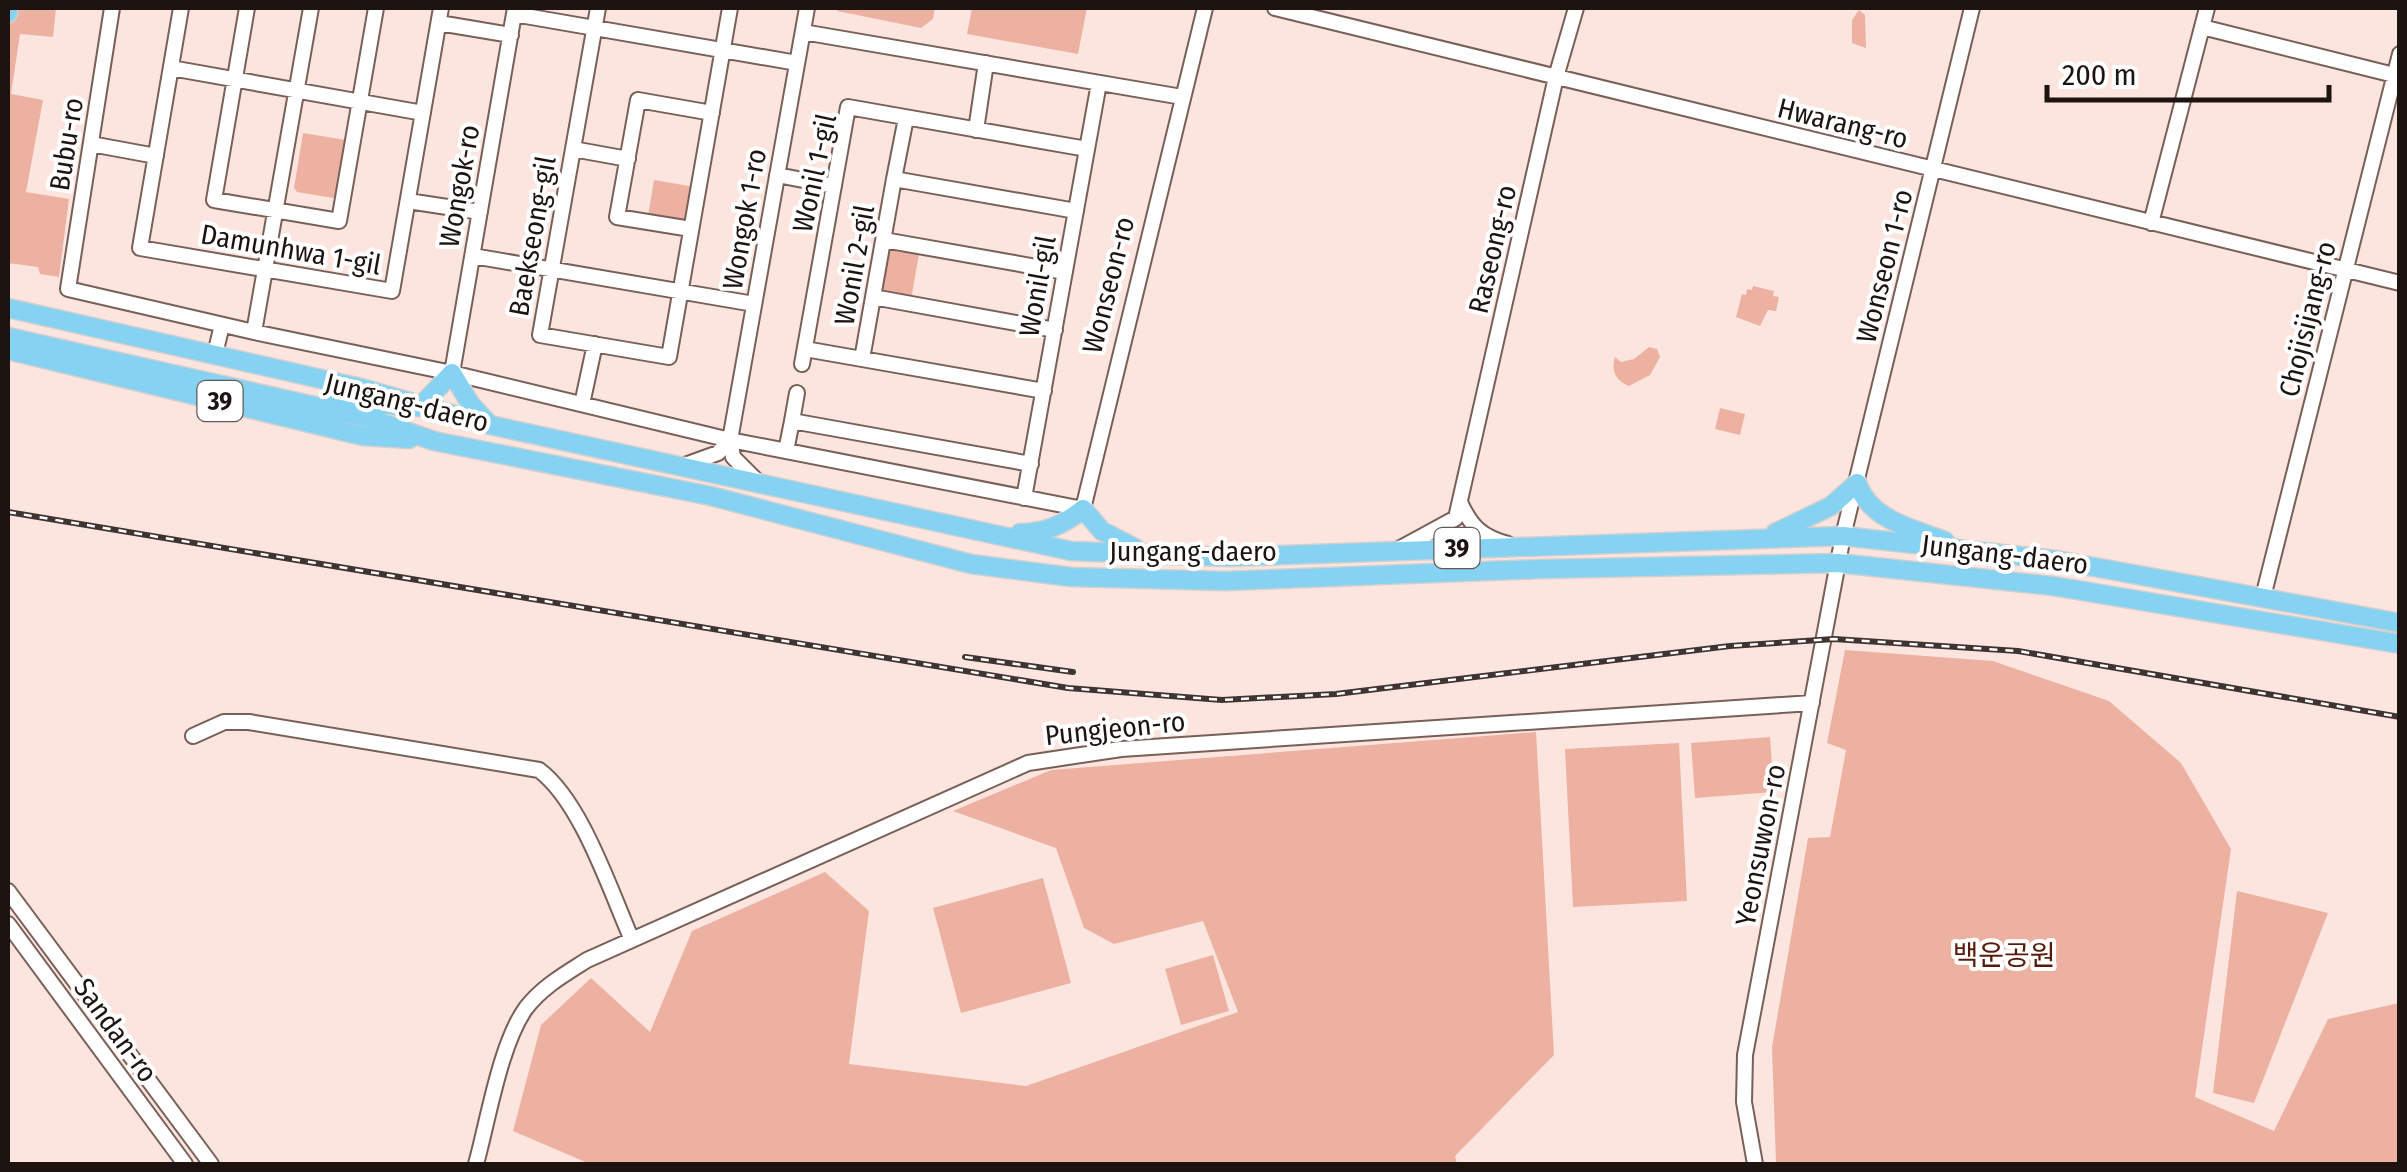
<svg xmlns="http://www.w3.org/2000/svg" width="2407" height="1172" viewBox="0 0 2407 1172" font-family="'Fira Sans Condensed','Noto Sans KR',sans-serif">
<rect width="100%" height="100%" fill="#fde5df"/>
<path fill="#ecb1a1" d="M10,8H56L53,37L20,34L11,94L43,100L26,192L69,199L59,277L40,274L38,267L8,263V24Z
M838,8H935L933,19L921,28L837,11Z
M972,8H1087L1078,54L967,34Z
M1859,10L1865,15L1866,48L1852,43V20Z
M303,133L346,140L337,195L333,198L297,192L294,188Z
M654,180L695,187L689,219L685,222L648,216Z
M892,249L919,254L911,300L884,296L880,291L887,253Z
M1753,286L1774,291L1773,296L1779,297L1776,311L1768,310L1760,326L1736,317L1742,294L1746,295L1747,289L1752,290Z
M1649,347L1657,349L1660,357L1650,375L1629,386C1615,381 1611,370 1615,357L1621,362L1634,359Z
M1720,408L1745,414L1740,435L1715,429Z
M1845,650L1993,661L2109,701L2181,763L2231,849L2195,1097L2274,1131L2328,1019L2399,1003V1164H1776L1772,1047L1808,838L1830,837L1846,750L1827,743Z
M1536,732L1554,1055L1455,1156L1457,1164H590L513,1131L541,1025L591,978L650,1032L692,931L825,872L869,911L849,1064L1026,1086L1238,1012L1203,921L1114,944L1084,928L1056,848L953,811L1051,770Z
M1770,737L1774,792L1695,798L1691,743Z
M1679,743L1687,901L1573,907L1565,749Z
M1043,878L1071,983L961,1013L933,908Z
M2237,891L2328,913L2254,1103L2213,1093Z
M1213,955L1229,1011L1181,1025L1165,969Z"/>
<g fill="none" stroke-linecap="round" stroke-linejoin="round">
<g stroke="#785f58" stroke-width="18">
<path id="minor" d="M112,8L68,289L254,332L452,373L730,440L1083,509L1205,8
M181,8L140,248L392,291L441,8
M247,8L214,200L339,221L376,8
M598,8L540,335L669,357L730,8
M1275,8L2400,283
M514,14L797,63
M439,23L511,35
M2202,27L2394,75
M803,32L1182,97
M171,68L423,113
M976,130L986,63
M91,144L156,156
M573,149L628,159
M777,175L834,186
M894,179L906,118
M408,201L480,212
M2151,223L2207,8
M691,229L617,217L638,100L712,113
M884,240L1065,272
M473,256L754,304
M873,297L1055,330
M254,332L311,8
M805,349L862,359
M215,354L222,325
M802,364L848,107L1087,149
M452,373L515,8
M1044,391L862,359L894,179L1076,211
M797,393L792,421L1031,464
M582,404L595,344
M786,451L792,421
M685,465L718,453L730,440
M758,482L733,457L730,440L807,8
M1024,498L1099,83
M1460,502C1471,527 1482,537 1508,544
M1399,549L1456,518L1556,77L1576,8
M2263,597L2400,54
M193,736L224,722H249L539,770C581,801 610,890 632,940
M8,891L211,1164
M8,924L185,1164
M476,1164C488,1121 500,1044 526,1008C542,987 565,974 587,960L1028,763L1121,749L1812,703
M1755,1164L1744,1102L1745,1055L1843,536L1972,8"/>
</g>
<g stroke="#d2d0cf" stroke-width="21">
<path id="major" d="M8,13V8
M8,308L365,389L490,425L1071,551L1229,557L1843,536L2056,560L2400,623
M8,337L368,418L434,441L711,496L971,564L1071,577L1225,581L1541,569L1838,563L2053,586L2400,644
M8,350L363,436L409,439
M337,399L359,403L420,407L452,373L471,405L489,424
M1083,509L1102,531L1135,548
M1020,533C1045,533 1063,525 1083,509
M1775,533L1831,506L1857,483C1870,520 1911,528 1945,541"/>
</g>
<use href="#minor" stroke="#fff" stroke-width="14"/>
<use href="#major" stroke="#85d2f2" stroke-width="18"/>
<g stroke="#3f3431" stroke-width="6">
<path id="rail" d="M8,512L1068,688L1222,700L1336,694L1730,646L1834,639L2018,651L2400,717
M965,657L1073,672"/>
</g>
<use href="#rail" stroke="#fff" stroke-width="2.5" stroke-dasharray="8" stroke-linecap="butt"/>
</g>
<g text-anchor="middle" stroke-width="8" stroke-linejoin="round" paint-order="stroke">
<g fill="#fff" stroke="#615a58" stroke-width="2.5">
<rect x="197.5" y="381" width="45" height="40" rx="8"/>
<rect x="1434.5" y="528" width="45" height="40" rx="8"/>
</g>
<g font-size="25" font-weight="bold" fill="#1d1411">
<text x="220" y="410">39</text>
<text x="1457" y="557">39</text>
</g>
<g font-size="28" fill="#1d1411" stroke="#fff">
<text transform="translate(1843 123) rotate(14)" y="10">Hwarang-ro</text>
<text transform="translate(66 144) rotate(-81)" y="10">Bubu-ro</text>
<text transform="translate(814 173) rotate(-78)" y="10">Wonil 1-gil</text>
<text transform="translate(459 186) rotate(-80)" y="10">Wongok-ro</text>
<text transform="translate(744 219) rotate(-80)" y="10">Wongok 1-ro</text>
<text transform="translate(532 236) rotate(-80)" y="10">Baekseong-gil</text>
<text transform="translate(291 249) rotate(10)" y="10">Damunhwa 1-gil</text>
<text transform="translate(1492 249) rotate(-77)" y="10">Raseong-ro</text>
<text transform="translate(854 265) rotate(-80)" y="10">Wonil 2-gil</text>
<text transform="translate(1884 266) rotate(-76)" y="10">Wonseon 1-ro</text>
<text transform="translate(1108 285) rotate(-76)" y="10">Wonseon-ro</text>
<text transform="translate(1037 286) rotate(-80)" y="10">Wonil-gil</text>
<text transform="translate(2307 319) rotate(-76)" y="10">Chojisijang-ro</text>
<text transform="translate(407 402) rotate(14)" y="10">Jungang-daero</text>
<text x="1193" y="561">Jungang-daero</text>
<text transform="translate(2005 554) rotate(7)" y="10">Jungang-daero</text>
<text transform="translate(1115 728) rotate(-6)" y="10">Pungjeon-ro</text>
<text transform="translate(1760 845) rotate(-79)" y="10">Yeonsuwon-ro</text>
<text transform="translate(116 1030) rotate(54)" y="10">Sandan-ro</text>
</g>
<g font-size="28" fill="#551b0b" stroke="#fff">
<text x="2004" y="965">백운공원</text>
</g>
</g>
<rect width="2407" height="1172" fill="none" stroke="#1d1411" stroke-width="20"/>
<path d="M2047 85v15h282v-15" fill="none" stroke="#1d1411" stroke-width="5"/>
<text x="2062" y="85" font-size="30" fill="#1d1411" stroke="#ffffff" stroke-width="8" paint-order="stroke">200 m</text>
</svg>
